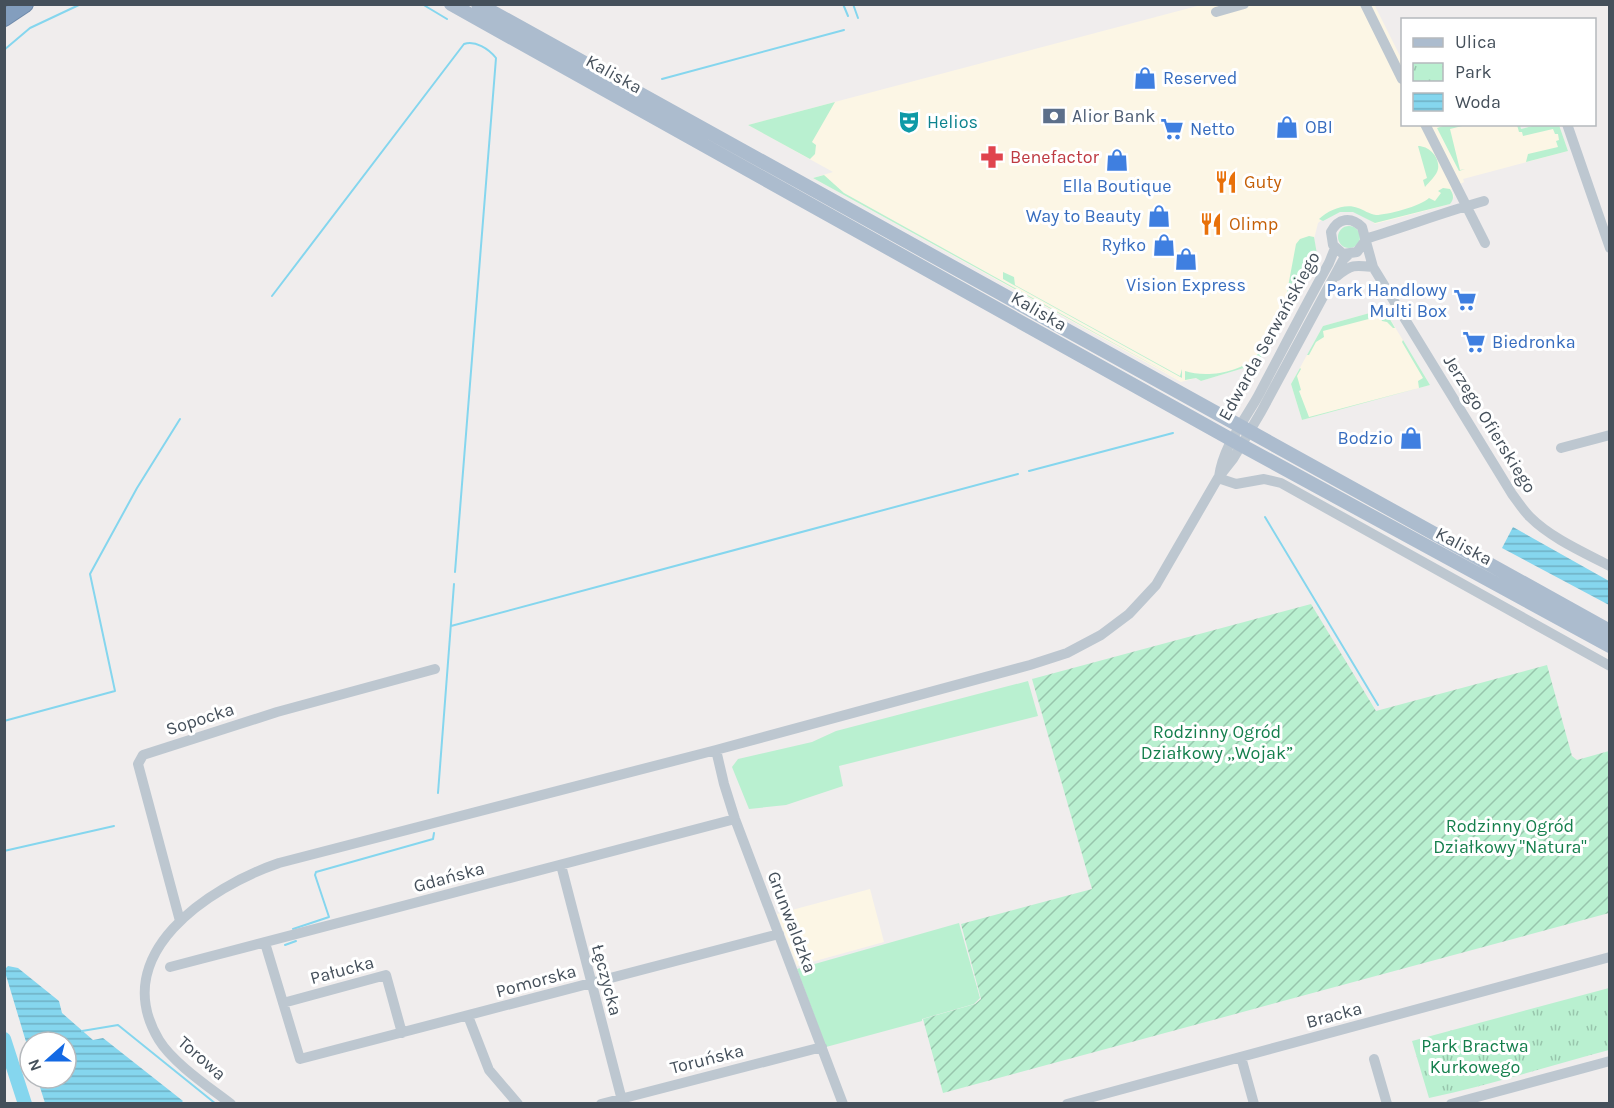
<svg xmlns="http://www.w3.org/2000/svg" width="1614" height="1108" viewBox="0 0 1614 1108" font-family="Karla,sans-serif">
<defs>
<pattern id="park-tufts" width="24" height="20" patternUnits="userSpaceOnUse" patternTransform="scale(1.5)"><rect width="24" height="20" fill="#b9f0d0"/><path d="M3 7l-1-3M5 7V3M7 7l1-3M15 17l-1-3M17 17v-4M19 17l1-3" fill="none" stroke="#98c5ac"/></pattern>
<pattern id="garden-furrows" width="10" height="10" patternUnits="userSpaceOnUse" patternTransform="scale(1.5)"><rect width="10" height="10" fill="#b9f0d0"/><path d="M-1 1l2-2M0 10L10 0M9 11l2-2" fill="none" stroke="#98c5ac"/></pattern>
<pattern id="water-rules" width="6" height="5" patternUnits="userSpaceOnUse" patternTransform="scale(1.5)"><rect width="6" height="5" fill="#85d6ee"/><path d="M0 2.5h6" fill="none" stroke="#6fb0c4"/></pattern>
</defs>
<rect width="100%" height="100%" fill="#f0eded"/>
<path fill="#fcf6e5" d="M1374,4L1402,60V124L1435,125L1437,127L1449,124H1520L1521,129L1536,125H1559L1568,151L1463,179L1464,182L1451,189L1454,196L1450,204L1421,212L1375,224L1368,217L1353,208L1326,216L1318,223L1314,239L1317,254L1257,364L1201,381L1196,378L1181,382L813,178L833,172L748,125L1201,5Z
M1384,309L1430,385L1302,420L1291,384L1323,326Z
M870,889L884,942L797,966L777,914Z"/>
<path fill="#b9f0d0" d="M835,102L812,142L816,145L815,154L810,159L748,125Z
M1449,124L1466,125L1450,129L1460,170L1465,169L1459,171L1437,128Z
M1517,125H1520L1521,129L1536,125H1559L1568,151L1526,162L1528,154L1558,147L1556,141L1559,140L1558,134H1555L1553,129L1523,136L1522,132H1519Z
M1418,146C1429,146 1440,157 1438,169C1437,175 1429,182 1425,187L1423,180L1427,178Z
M824,175L844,193L1182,381L813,178Z
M1443,188L1450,189C1454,195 1454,199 1450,204L1375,223L1353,212H1340L1323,221L1319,219C1329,210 1345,203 1358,208C1364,210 1369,214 1376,215C1387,215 1421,206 1429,198L1435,201L1441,193L1438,191Z
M1338 237a11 11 0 1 1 22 0a11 11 0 1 1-22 0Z
M1309,236L1314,237L1317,254L1277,326L1275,325L1285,303L1296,244L1300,239Z
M1003,272L1014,277L1015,285L1180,376L1182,369V378L1010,283L1003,279Z
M1384,309L1395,328H1393L1387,322L1382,321L1380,316L1323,331L1324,337L1316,342L1309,355H1307L1323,326Z
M1273,328L1276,330L1257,364L1201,381L1196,378L1185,380V371C1205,378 1241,373 1256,356C1264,349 1268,337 1273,328Z
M1403,340L1430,385L1302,420L1291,384L1300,368L1301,369L1297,376L1301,390L1299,391L1309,417L1419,388L1418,381L1423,378L1402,342Z
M1028,681L1038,716L839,766L843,786L786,805L749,809L732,767L738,759L812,742L836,731Z
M959,923L980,998L974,1004L922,1019V1021L826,1047L797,969Z"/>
<path fill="url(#park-tufts)" d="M1609,988V1050C1549,1066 1490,1085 1429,1098L1412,1041Z"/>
<path fill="url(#garden-furrows)" d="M1311,604L1376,711L1547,665L1572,756L1577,760L1609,751V913L943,1093L923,1019L975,1004L981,999L961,924L1092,889L1032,679Z"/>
<path fill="url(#water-rules)" d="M1513,527L1609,581V605L1502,548Z
M8,966L18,968L59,1001L62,1013L93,1040L103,1038L183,1101L181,1103H45L37,1078H66V1042H30V1055L5,972V969Z"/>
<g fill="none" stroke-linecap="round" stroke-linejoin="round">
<path stroke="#85d6ee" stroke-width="2" d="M422,4L447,19
M843,4L848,16
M853,4L858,18
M4,50L30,28L81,4
M662,79L844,30
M272,296L464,44C475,40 489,49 496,58L455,572
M1029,471L1173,433
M1265,517L1378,705
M451,626L1018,474
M4,721L115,691L90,574L137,488L180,419
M438,793L454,584
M4,851L114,826
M293,929L329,917L315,875L316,872L433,839L434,833
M285,945L296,941
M82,1031L118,1025L216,1104"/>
<path stroke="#85d6ee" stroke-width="14" d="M4,1039L25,1104"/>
<g stroke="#6e89aa" stroke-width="18">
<path id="highway" d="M4,18L25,4"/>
</g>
<path stroke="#bdc7d0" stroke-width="10" d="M1365,4L1402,79
M1216,12L1244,4
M1425,124L1485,243
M1567,124L1610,248
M1365,239C1405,227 1444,212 1484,201
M1365,241L1357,252L1343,254L1333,245L1331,232C1338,218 1351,216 1362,227L1373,267L1512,494C1518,502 1523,510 1530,517C1551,538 1583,552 1610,566
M1337,276C1352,264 1355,265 1373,267
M1561,448L1610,435
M1219,477C1223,447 1242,424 1257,398C1281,353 1304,308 1329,263L1335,248
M1218,478L1236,484L1264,479L1281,483L1610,666
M716,750L724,784L735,819L843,1104
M561,865L623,1104
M180,921L138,764L143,755L277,712L435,669
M265,943L300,1059L779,934
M170,967L735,819
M283,1003L386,975L402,1033
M468,1016L489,1070L518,1104
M1241,1057L1254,1104
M1374,1059L1387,1104
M231,1104C209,1087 173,1063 159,1040C107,954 209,887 279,863L716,750L1030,665L1067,653L1101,635L1129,614L1156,585L1218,478L1233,459L1261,412L1343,260L1349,254
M601,1104L822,1047
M1067,1104L1610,957
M1451,1104L1610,1061"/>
<path stroke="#acbcce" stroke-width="14" d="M451,4L1241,445L1610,646
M478,4L1610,631"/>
<use href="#highway" stroke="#839ebe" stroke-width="16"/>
</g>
<defs>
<g id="shop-bare" transform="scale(1.8)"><path d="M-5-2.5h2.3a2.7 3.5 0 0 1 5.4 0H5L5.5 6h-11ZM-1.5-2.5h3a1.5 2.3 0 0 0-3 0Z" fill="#3f7fe0" stroke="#fff" stroke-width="2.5" paint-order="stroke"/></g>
<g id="bank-bare" transform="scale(1.8)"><path d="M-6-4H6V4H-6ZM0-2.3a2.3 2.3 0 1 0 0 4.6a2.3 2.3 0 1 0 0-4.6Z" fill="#5c6f8a" stroke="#fff" stroke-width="2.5" paint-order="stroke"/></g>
<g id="theatre-bare" transform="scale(1.8)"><path d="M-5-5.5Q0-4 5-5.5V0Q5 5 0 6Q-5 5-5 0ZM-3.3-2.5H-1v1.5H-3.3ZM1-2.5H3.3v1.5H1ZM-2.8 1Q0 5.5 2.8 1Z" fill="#0f9aa8" stroke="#fff" stroke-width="2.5" paint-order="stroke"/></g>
<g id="supermarket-bare" transform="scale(1.8)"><path d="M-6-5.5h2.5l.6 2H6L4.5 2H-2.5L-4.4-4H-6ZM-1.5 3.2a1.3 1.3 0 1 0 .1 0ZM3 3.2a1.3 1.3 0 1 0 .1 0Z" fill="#3f7fe0" stroke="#fff" stroke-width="2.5" paint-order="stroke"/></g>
<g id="pharmacy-bare" transform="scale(1.8)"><path d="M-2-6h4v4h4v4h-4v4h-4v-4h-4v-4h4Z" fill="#e0444e" stroke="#fff" stroke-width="2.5" paint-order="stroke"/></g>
<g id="restaurant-bare" transform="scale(1.8)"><path d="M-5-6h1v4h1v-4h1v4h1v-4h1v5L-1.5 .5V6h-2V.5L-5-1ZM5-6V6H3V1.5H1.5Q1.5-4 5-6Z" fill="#e8710a" stroke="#fff" stroke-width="2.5" paint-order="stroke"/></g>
</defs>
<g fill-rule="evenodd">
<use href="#shop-bare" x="1145" y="78"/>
<use href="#bank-bare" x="1054" y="116"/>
<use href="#theatre-bare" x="909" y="122"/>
<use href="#shop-bare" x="1287" y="127"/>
<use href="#supermarket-bare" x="1172" y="129"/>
<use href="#pharmacy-bare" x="992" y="157"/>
<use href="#shop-bare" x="1117" y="160"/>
<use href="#restaurant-bare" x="1226" y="182"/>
<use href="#shop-bare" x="1159" y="216"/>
<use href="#restaurant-bare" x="1211" y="224"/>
<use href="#shop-bare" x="1164" y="245"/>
<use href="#shop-bare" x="1186" y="259"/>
<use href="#supermarket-bare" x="1465" y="300"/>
<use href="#supermarket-bare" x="1474" y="342"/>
<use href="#shop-bare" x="1411" y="438"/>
</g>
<g text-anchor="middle" stroke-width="6" stroke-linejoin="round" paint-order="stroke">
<g font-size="18" fill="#45505b" stroke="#fff">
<text transform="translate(614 74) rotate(29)" y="6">Kaliska</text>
<text transform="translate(1039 311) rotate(30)" y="6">Kaliska</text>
<text transform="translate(1269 336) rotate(-61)" y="6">Edwarda Serwańskiego</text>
<text transform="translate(1490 424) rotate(58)" y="6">Jerzego Ofierskiego</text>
<text transform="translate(1464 546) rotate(28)" y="6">Kaliska</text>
<text transform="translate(200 719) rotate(-18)" y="6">Sopocka</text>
<text transform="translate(449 877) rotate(-15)" y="6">Gdańska</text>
<text transform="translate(792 922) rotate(69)" y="6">Grunwaldzka</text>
<text transform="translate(342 970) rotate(-15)" y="6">Pałucka</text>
<text transform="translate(607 980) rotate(75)" y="6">Łęczycka</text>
<text transform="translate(536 981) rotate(-15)" y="6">Pomorska</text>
<text transform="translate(1334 1015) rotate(-15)" y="6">Bracka</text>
<text transform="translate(202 1058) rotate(41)" y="6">Torowa</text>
<text transform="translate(707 1059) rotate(-14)" y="6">Toruńska</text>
</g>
<g font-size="18" fill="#366cbe" stroke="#fff" text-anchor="start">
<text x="1163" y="84">Reserved</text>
<text x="1305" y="133">OBI</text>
<text x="1190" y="135">Netto</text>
<text x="1117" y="192" text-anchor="middle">Ella Boutique</text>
<text x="1141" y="222" text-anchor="end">Way to Beauty</text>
<text x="1146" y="251" text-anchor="end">Ryłko</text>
<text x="1186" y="291" text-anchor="middle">Vision Express</text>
<text x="1447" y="296" text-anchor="end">Park Handlowy<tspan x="1447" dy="21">Multi Box</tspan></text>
<text x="1492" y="348">Biedronka</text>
<text x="1393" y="444" text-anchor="end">Bodzio</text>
</g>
<g font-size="18" fill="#4e5e75" stroke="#fff" text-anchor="start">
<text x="1072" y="122">Alior Bank</text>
</g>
<g font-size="18" fill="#0d838f" stroke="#fff" text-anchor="start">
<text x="927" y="128">Helios</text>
</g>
<g font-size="18" fill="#be3a42" stroke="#fff" text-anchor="start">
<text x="1010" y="163">Benefactor</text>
</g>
<g font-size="18" fill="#c56008" stroke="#fff" text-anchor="start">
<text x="1244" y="188">Guty</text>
<text x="1229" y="230">Olimp</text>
</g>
<g font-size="18" fill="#147f4c" stroke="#fff">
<text x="1217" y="738">Rodzinny Ogród<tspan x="1217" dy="21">Działkowy „Wojak”</tspan></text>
<text x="1510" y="832">Rodzinny Ogród<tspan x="1510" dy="21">Działkowy "Natura"</tspan></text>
<text x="1475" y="1052">Park Bractwa<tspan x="1475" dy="21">Kurkowego</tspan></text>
</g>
</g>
<rect width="1614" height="1108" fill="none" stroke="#45505b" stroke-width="12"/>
<rect x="1401" y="18" width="195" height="108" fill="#ffffff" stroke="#b5b9bd" stroke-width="1.5"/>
<rect x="1413" y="38" width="30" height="9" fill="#acbcce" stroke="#b5b9bd" stroke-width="1.5"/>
<text x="1455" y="48" font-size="18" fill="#45505b">Ulica</text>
<rect x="1413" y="63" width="30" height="18" fill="url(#park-tufts)" stroke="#b5b9bd" stroke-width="1.5"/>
<text x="1455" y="78" font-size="18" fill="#45505b">Park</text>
<rect x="1413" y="93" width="30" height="18" fill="url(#water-rules)" stroke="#b5b9bd" stroke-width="1.5"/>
<text x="1455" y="108" font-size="18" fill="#45505b">Woda</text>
<g transform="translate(48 1060) rotate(249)"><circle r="28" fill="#ffffff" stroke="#b5b9bd" stroke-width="1.5"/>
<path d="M0-4.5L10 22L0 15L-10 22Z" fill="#1369e4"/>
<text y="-9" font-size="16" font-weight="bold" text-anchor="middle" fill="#45505b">N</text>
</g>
</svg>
